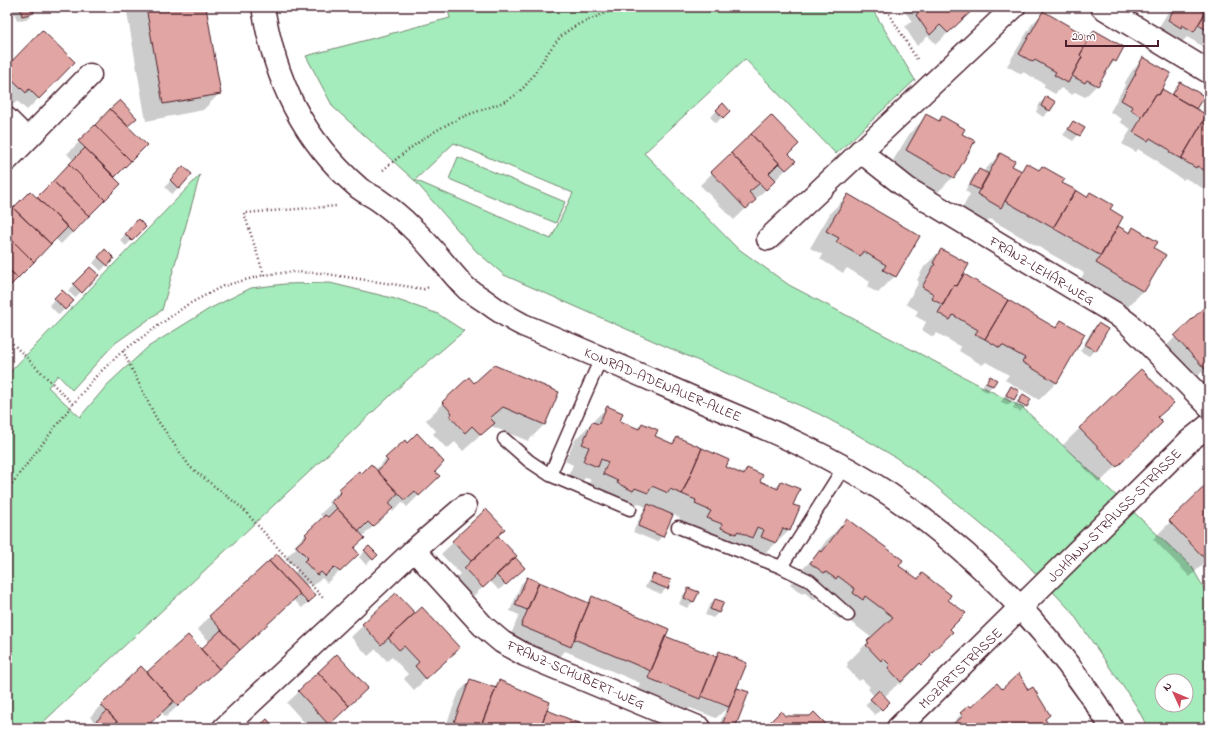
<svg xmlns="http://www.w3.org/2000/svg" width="1216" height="735" viewBox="0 0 1216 735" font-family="'Indie Flower',sans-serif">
<rect width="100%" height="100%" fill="#fff"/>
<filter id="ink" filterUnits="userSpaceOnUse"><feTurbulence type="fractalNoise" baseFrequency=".025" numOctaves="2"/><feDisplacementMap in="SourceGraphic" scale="8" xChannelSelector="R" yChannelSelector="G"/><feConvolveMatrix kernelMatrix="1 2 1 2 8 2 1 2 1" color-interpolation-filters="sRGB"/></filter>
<g filter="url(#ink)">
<path fill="#a4ecbb" stroke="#778673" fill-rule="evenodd" d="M447,7H545L549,13L559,7H871L915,80L836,154L745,59L644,153L736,247L789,285L1023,408L1192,567L1209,598V728H1148L1135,704L1071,611L1022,559L931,482L895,457L856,434L819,414L504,275L476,251L414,180L333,107L306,56L450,18ZM454,143L573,193L551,239L415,180ZM1162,681H1186V705H1162Z
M458,157L565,202L556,223L449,179Z
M200,175L162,310L114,344L72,390L58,375L48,387L80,417L108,384L148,347L209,309L251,288L285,284L330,283L392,298L438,314L464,331L407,380L37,728H7V375Z"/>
<path fill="#0003" fill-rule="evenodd" d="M7,7H32L33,13L27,19L17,21L15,14L7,16Z
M126,7H205L220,93L203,110L146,121Z
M900,7H976L936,44L928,36L917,46L905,27L912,20Z
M1120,7H1141L1133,15Z
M1171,7H1209V50L1187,37L1181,43L1156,32Z
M1044,12L1088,38L1094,31L1115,61L1106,70L1097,85L1085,97L1075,92L1072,95L1061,88L1055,94L1043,87L1045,84L1023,72L1021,74L1007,66L1032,24Z
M1143,59L1161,90L1171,95L1180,83L1195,109L1209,118V195L1205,192L1206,190L1185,178L1183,180L1158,164L1159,162L1138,149L1136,152L1122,144L1131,129L1120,122L1122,119L1110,112L1125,85L1124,84L1132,71Z
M7,67L39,98L27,110L17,101L14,104L7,98Z
M1046,98L1054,102L1049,111L1043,117L1036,112L1040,103Z
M120,101L136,118L127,127L145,145L113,177L120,184L61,244L55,238L7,288V215L37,199L74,161L67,154Z
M723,105L729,111L716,123L710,117Z
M771,116L788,154L795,161L734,220L700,185Z
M927,116L937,122L942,117L961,134L974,142L953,177L936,194L889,167L910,133Z
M1073,122L1084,128L1073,141L1063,135Z
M1000,154L1011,166L1020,171L1027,164L1038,171L1042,167L1061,184L1086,197L1091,193L1117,227L1128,233L1133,228L1153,248L1143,291L1127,308L1080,280L1084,273L990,219L984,224L961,211L970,194L965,191L973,176L979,170L983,172Z
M177,173L178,188L172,194L165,187Z
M848,195L895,276L878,293L867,287L870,282L847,268L843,273L820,259L823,255L810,248L831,212Z
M138,221L144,227L126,246L120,240Z
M941,250L963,274L1054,328L1061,321L1084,335L1056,383L1039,400L1005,380L1009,375L986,362L982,365L959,351L961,347L937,333L933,337L922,330L926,322L915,316L918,311L906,304L919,282L917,280L924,267Z
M99,256L113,258L101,271L93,263Z
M90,268L97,275L75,298L68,291Z
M62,291L72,301L59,315L49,305Z
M1209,304V376L1207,378L1202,372L1188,386L1158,354Z
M1098,325L1095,350L1089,356L1080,351L1092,330Z
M990,377L996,380L992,386L987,392L981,389L984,383Z
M469,379L474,384L545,424L528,441L491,426L463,451L455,442L447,449L433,434L436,431L426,420Z
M1012,387L1013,400L1008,405L1001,402L1006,393Z
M1023,395L1026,406L1020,412L1013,408L1017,401Z
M607,407L618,421L637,429L642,424L654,437L671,444L677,438L724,467L741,475L747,469L759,481L775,488L782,482L792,505L798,508L789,531L758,560L745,554L748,547L743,545L734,554L721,548L718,551L704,545L705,541L694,528L679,521L680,518L672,514L662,536L657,542L633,532L643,511L646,507L637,503L631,510L586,491L591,479L586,477L580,484L567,478L573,465L565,461L575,440Z
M1157,418L1145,439L1099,483L1063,445L1080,428Z
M405,441L438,476L407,507L402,502L393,512L391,509L362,537L353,548L346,565L327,583L322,578L312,587L308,583L305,586L308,602L302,608L293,599L166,717L161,712L144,728H90L95,723L90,717L101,705L147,674L188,636L201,650L210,642L197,629L268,563L293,574L297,570L285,558L296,548L294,546L323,518L320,514L330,505L328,502L359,473L361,475L375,470Z
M1209,484V558L1190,577L1153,539Z
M486,511L497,536L515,556L511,561L518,573L499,590L490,581L470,599L453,580L460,574L441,554Z
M847,520L898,566L917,580L922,575L946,600L949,629L952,632L900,685L899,683L884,697L889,702L875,715L865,705L874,696L868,689L870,687L862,679L859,681L846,667L848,665L847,663L872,638L844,617L841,620L832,614L835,610L817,597L814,600L804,592L802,594L790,584L799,573L815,556L826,541Z
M369,547L376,555L366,565L359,557Z
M654,575L667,588L661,594L645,587L648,581Z
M527,578L587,603L592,598L664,637L715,657L719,652L734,692L737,689L734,728H718L726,709L716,718L690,708L687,710L637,690L640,683L565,651L559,658L510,637L519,615L510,611L521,584ZM697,693L724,704V706L696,695Z
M688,589L697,592L693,602L687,608L679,604L683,595Z
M396,594L415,614L447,660L414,690L404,679L408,674L392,657L387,661L376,649L368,656L351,637Z
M715,600L719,612L713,618L705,615L709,606Z
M337,656L355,699L325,728H309L287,703Z
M471,680L493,688L499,682L546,711L588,728H445L459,692Z
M1002,690L1044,719L1049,728H947L969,707L971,709Z"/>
<path fill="#e1a6a3" stroke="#4a1f2b" d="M20,7H33L34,13L22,16Z
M146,7H206L221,94L163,104Z
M923,7H976L948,33L940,25L930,35L916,15Z
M1175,7H1206L1203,12L1205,13L1194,32L1182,25L1181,28L1168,20Z
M1206,7H1209V31L1198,25L1205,13L1203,12Z
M1043,11L1090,38L1080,55L1082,57L1068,83L1054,75L1056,72L1035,60L1033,62L1019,54Z
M42,30L75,62L39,99L29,89L26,93L11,78L14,75L7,68V66Z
M1094,30L1124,47L1116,62L1113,60L1098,86L1087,80L1085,83L1072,76L1082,57L1080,55Z
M1143,57L1171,73L1159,95L1156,94L1142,117L1131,110L1133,107L1121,100L1136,73L1135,72Z
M1180,82L1204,96L1196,109L1172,95Z
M1162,89L1207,115L1181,159L1169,152L1170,150L1150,138L1148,141L1133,132L1156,94L1159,95Z
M1046,96L1056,102L1050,111L1041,106Z
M120,100L137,118L128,126L110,109Z
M723,103L730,111L723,118L716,110Z
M110,109L147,145L131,161L95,125Z
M926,114L939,121L942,116L965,129L962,134L975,141L954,178L906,150Z
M771,115L799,144L789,154L796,161L786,170L751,134Z
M1207,115L1209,117V173L1197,166L1196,168L1181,159Z
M1073,121L1085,128L1080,136L1068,129Z
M95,125L131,161L115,177L78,141Z
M751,134L779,163L769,173L776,180L766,190L731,153Z
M85,148L121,184L105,200L69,164Z
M731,153L760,183L749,192L756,200L746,209L711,172Z
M1000,153L1015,161L1012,166L1022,171L1001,208L977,194Z
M1026,163L1039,170L1042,166L1065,179L1062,183L1076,190L1053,228L1005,201Z
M69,164L105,200L89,216L53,181Z
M183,166L192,174L179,189L170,180Z
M979,169L989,174L980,190L970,185Z
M53,181L89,216L73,233L37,197Z
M1076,190L1087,197L1090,192L1113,205L1110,209L1123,217L1101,256L1053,228Z
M30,191L68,227L51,244L13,208Z
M848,194L920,236L896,277L883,270L886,265L863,251L860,256L836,242L839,238L826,231Z
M13,208L51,244L34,262L7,235V214Z
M138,219L146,227L132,241L125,234Z
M1118,226L1130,233L1133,227L1158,242L1154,248L1166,255L1144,292L1096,263Z
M7,235L34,262L18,278L7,268Z
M105,249L114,258L108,266L98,257Z
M941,249L969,264L957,286L954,285L943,305L932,299L934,294L922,287L935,264L933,263Z
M90,267L99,275L82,293L73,284Z
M7,268L18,278L7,289Z
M964,274L1008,300L985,339L975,334L978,330L953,315L950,320L938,313L954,285L957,286Z
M62,290L74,301L65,310L54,298Z
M1008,300L1056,328L1061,320L1085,334L1057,383L1022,362L1025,358L1002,345L1000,348L985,339Z
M1209,303V366L1206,370L1174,336Z
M1098,323L1108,329L1096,351L1085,345Z
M494,365L559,392L545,425L503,407L490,418L495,423L481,435L472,426L465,433L450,416L452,413L442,402L469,377L474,383Z
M1141,369L1174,403L1158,417L1163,422L1117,467L1079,428Z
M990,376L997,380L993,386L986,383Z
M1011,386L1019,391L1014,400L1006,395Z
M1023,394L1031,399L1027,407L1018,402Z
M607,406L623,413L620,421L639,429L642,423L658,430L655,436L673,444L677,437L702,448L682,494L670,489L668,493L652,486L648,493L635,488L633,491L617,483L618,481L603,474L608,462L601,459L598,467L583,461L589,447L582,444L592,422L599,424Z
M417,433L444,462L435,472L440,476L419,496L415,491L405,500L377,471L388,461L385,458L405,440L407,443Z
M702,448L729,460L726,467L744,475L747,468L763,475L760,481L778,489L781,481L800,489L793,505L800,507L790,531L783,528L776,543L761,537L764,530L757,527L752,538L738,531L736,534L721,528L722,524L707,518L711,511L695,504L696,500L682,494Z
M371,464L398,493L389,503L393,508L373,527L368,522L359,531L331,502L341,492L339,489L359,471L361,474Z
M1209,482V559L1207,561L1169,521Z
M648,504L673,515L663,537L638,526Z
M337,508L365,538L354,548L359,554L340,572L334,567L325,576L321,572L317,575L304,561L308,558L296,546L307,536L305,534L325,515L328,517Z
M486,509L505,529L471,561L452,541Z
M847,519L903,560L899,566L918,579L922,573L951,595L948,600L966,613L950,629L953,632L930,654L931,656L922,665L920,663L901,682L888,668L890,665L883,658L881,661L866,645L869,643L867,641L893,617L865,596L863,600L853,593L855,589L838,576L836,579L826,572L824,573L810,563L820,550L822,552Z
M498,536L517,556L483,588L464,568Z
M369,546L378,555L373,560L364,550Z
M277,554L316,596L308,603L269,561Z
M515,557L525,568L506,585L496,575Z
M269,561L300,594L240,650L209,616Z
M653,574L671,580L668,589L650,582Z
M527,577L539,582L527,610L515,605Z
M539,582L589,603L571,647L521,626Z
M688,588L699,592L694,602L684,598Z
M396,593L415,613L381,645L362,624Z
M592,596L669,629L651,671L574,639Z
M715,599L724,602L719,613L710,609Z
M422,607L460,648L426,679L415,666L419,662L404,646L399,650L388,638Z
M221,630L240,650L219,669L201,649Z
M188,635L219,669L178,706L147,672Z
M665,636L717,657L700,699L648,678Z
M719,651L747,663L729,707L701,696Z
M337,654L368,688L349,706L318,672Z
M141,666L174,701L145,728H123L101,705Z
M318,672L349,706L329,725L298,691Z
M1019,673L1028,690L1033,687L1050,715L1045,719L1051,728H949L963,716L960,713L969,705L971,707L997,683L1002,689Z
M470,679L496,688L480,728H470L454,722Z
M499,680L550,702L540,728H510L502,725L500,728H492L482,724Z
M737,688L749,692L735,728H730L722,725Z
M879,690L890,702L882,710L870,699Z
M547,710L591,728H540Z
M107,711L123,728H89Z
M781,711L785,716H810L814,712L830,728H764Z
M267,719L275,728H257Z"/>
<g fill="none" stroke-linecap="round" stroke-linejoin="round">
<g stroke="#4a1f2b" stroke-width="15">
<path id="service" d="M504,439L529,461L550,475L630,509
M550,475L601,358
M678,527L781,567L810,581L848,615
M781,567L844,467"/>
</g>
<g stroke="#4a1f2b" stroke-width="25">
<path id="minor" d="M263,7C275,80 302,139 359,188C364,192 371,195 377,199C390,208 401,217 412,228C432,246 448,270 467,289C473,293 479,297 485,301C497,310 509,318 523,325C584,350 645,377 705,403C768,429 832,456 889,494C980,556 1053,634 1112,728
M1102,7L1209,72
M7,119L27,139
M860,151L908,189L1116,314L1129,324L1209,406
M7,160L90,75
M768,239L1014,7
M414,550L483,626L502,642L525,655L700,728
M224,728L414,550L465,506
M898,728L1189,441L1209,425"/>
</g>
<path stroke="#4a1f2b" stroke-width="2.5" stroke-dasharray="1 3" stroke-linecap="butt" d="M885,7L918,61
M383,170C406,151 430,132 458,119C475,111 495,107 511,98C532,85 541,59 557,41C572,22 597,19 617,7
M264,275L244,213L337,206
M7,338L73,404
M123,351L156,418L190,467L242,508L323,598
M7,490L73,404L97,375L123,351L187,305L223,286L264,275L291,272L321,273L424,289L429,287"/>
<use href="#service" stroke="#fff" stroke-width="12"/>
<use href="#minor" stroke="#fff" stroke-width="22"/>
</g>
</g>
<g text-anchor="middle" stroke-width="4" stroke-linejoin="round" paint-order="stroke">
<g font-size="14" fill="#4a1f2b" stroke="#fff">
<text transform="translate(1042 270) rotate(31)" y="5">FRANZ-LEHÁR-WEG</text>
<text transform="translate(663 384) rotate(23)" y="5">KONRAD-ADENAUER-ALLEE</text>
<text transform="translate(1114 515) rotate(-45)" y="5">JOHANN-STRAUSS-STRASSE</text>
<text transform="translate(960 668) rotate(-44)" y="5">MOZARTSTRASSE</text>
<text transform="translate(576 674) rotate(24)" y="5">FRANZ-SCHUBERT-WEG</text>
</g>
</g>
<rect width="1216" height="735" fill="none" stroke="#fff" stroke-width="24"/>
<rect x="12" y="12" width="1192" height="711" fill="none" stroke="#4a1f2b" stroke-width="1.5" filter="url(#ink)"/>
<g transform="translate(1174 693) rotate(314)"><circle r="19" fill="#ffffff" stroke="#b7a5aa"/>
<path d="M0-3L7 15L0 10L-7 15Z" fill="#d1495b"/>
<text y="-6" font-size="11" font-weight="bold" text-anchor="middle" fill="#4a1f2b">N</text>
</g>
<path d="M1066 40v6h92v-6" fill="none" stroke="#4a1f2b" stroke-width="2"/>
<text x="1072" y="40" font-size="12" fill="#4a1f2b" stroke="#ffffff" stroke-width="3" paint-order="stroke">20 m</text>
</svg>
